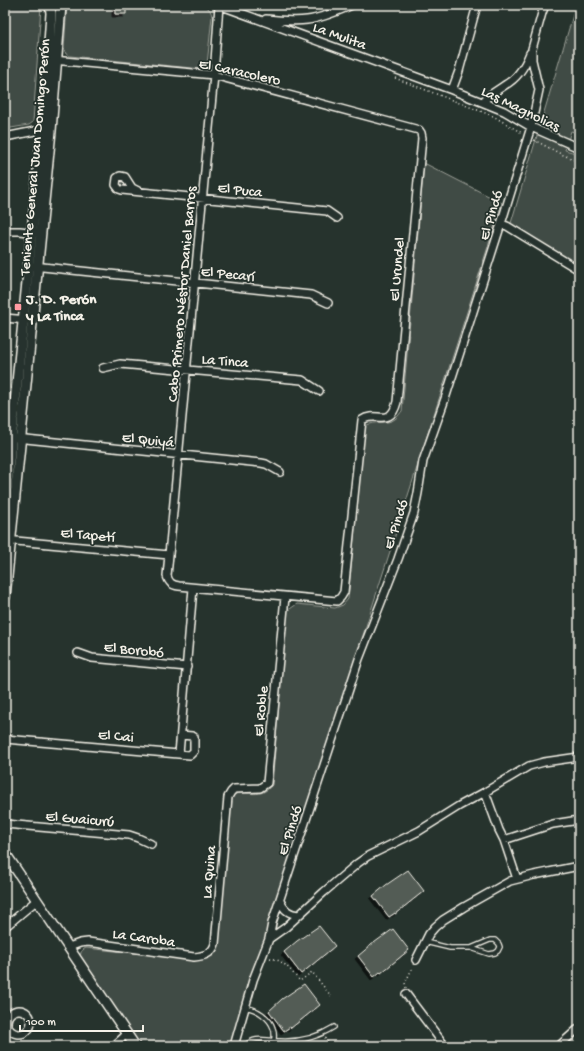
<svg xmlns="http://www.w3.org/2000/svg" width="584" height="1051" viewBox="0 0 584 1051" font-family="'Gochi Hand',sans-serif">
<defs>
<filter id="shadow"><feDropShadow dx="-3" dy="3" stdDeviation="0" flood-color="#0009"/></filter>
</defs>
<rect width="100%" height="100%" fill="#26332d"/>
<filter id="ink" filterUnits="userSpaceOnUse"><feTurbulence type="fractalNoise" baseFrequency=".025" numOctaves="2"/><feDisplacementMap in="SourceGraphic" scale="8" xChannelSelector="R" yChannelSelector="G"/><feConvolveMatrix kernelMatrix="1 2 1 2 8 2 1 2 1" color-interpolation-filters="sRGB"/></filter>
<g filter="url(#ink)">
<path fill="#414b45" stroke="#9a9e96" d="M5,5L41,6L33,122L29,125L5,129Z
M67,5H202C208,7 211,10 212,16L207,65L202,69L70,56L66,54L64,49Z
M576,5H579V134L571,131L565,150L579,154V267L512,227L511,223Z
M424,163L502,203L231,1046H139L81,960C80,954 80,951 86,948L200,960L208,957L214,952L232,796C245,787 258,802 272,785L287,611L297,604L335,608L343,605L348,599L365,426C376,420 387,425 395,419C398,417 400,413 402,411Z"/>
<path fill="#525c55" stroke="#f4f1e8" filter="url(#shadow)" d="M115,5H126V14H115Z
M408,870L424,891L395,914V913L389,917L373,896L386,885Z
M319,926L335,946L301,974L284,952L297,941Z
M393,929L409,950L381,973L380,972L374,977L358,956L371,945Z
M304,984L320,1005L291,1028L290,1027L284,1031L269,1011L282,999Z"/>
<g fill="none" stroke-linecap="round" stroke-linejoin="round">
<g stroke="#f4f1e8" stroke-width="6">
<path id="service" d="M425,942L450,948H471L489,954L495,953L498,951L500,947L499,944L495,940H490L471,948
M246,1008C256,1008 270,1018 273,1028C275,1032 274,1037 274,1041
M244,1046C258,1035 263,1041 280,1041C299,1042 318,1037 334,1027"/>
</g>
<g stroke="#f4f1e8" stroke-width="10">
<path id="minor" d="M219,5L452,90L504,111L531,127L579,148
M266,19C280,20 294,22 307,20C323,18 338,11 352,5
M53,60L214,75L221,77L419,130L421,133L422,138L397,402C390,429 376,410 362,420L344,592L341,597L337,601L179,586C172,585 169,583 167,576L214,75L219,5
M452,90L459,71L477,5
M483,102C489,94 497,91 505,85C518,78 525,66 530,53
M5,137L35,131H47
M138,191L132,188L125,177L120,176L117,178L116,185L119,189L122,190L327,211L337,218
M501,224L507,226L579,270
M5,231H20L37,233
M33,266L311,295L328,303
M5,318L27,320
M103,368L120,364L302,380L319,391
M5,409L19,410
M16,438L261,463L266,464L280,472
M5,540L169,555
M78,653L92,658L187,667
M5,739L190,755L194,751V737L192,736L181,735
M179,754L193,588
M485,792L499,830L504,840L517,879
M5,824L129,835L138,838L151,844
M504,840L553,824L579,820
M280,901C284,910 289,914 299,915
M5,927L37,900
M269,939L286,927L324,892L358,863L368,856L419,831L459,806L485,792L529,766L544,762L579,757
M69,947L80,943L88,942L194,957C204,956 212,954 215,944L228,797L231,792L234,789L260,788L267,783L285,597
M416,960L429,934L435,927L443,920L464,907L510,881L534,875L579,866
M406,994L445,1046
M7 1022a12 12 0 1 1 24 0a12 12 0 1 1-24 0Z
M114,1046L127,1034
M234,1046L253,980L269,939L272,923L359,659L398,559L414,513L418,493L423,461L446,396L501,224L531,127L539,90L532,60V49L542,13L545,5
M559,1046L579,1028"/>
</g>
<g stroke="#f4f1e8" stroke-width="12">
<path id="secondary" d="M5,503L42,131L48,59L51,13L50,5
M5,597L51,131L61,5
M5,853L135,1046"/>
</g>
<path stroke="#f4f1e8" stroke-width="1.5" stroke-dasharray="1 3" stroke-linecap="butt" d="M395,78L493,116L522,133
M534,140L561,154L579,162
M270,958C284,960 291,971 300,981L312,972L331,996
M406,988L405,983L413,967
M325,1038L331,1046"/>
<use href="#service" stroke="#26332d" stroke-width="3.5"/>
<use href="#minor" stroke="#26332d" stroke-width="7"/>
<use href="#secondary" stroke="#26332d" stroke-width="9"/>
</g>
</g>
<rect fill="#ff9aa2" stroke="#26332d" stroke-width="1.5" x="14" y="303" width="8" height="8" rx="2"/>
<g text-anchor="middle" stroke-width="3.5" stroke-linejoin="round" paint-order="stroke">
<g font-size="15" fill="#f4f1e8" stroke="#26332d">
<text transform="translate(340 35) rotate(20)" y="5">La Mulita</text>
<text transform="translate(240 71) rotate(12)" y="5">El Caracolero</text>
<text transform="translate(521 108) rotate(26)" y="5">Las Magnolias</text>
<text transform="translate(34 157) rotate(-85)" y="5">Teniente General Juan Domingo Perón</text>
<text transform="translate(240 189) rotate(6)" y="5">El Puca</text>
<text transform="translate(490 215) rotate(-73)" y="5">El Pindó</text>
<text transform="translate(396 269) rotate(-85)" y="5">El Urundel</text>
<text transform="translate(228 273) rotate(6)" y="5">El Pecarí</text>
<text transform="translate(181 294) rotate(-85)" y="5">Cabo Primero Néstor Daniel Barros</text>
<text transform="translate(225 360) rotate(5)" y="5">La Tinca</text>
<text transform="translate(148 439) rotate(6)" y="5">El Quiyá</text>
<text transform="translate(395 524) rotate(-72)" y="5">El Pindó</text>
<text transform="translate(88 534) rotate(5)" y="5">El Tapetí</text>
<text transform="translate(134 649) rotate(6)" y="5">El Borobó</text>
<text transform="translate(260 711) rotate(-84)" y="5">El Roble</text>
<text transform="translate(116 735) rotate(5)" y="5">El Cai</text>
<text transform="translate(80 818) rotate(5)" y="5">El Guaicurú</text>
<text transform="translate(289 830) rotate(-72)" y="5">El Pindó</text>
<text transform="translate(208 872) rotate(-85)" y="5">La Quina</text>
<text transform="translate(144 937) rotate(8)" y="5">La Caroba</text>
</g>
<g font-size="15" font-weight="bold" fill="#f4f1e8" stroke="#26332d" text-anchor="start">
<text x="26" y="303">J. D. Perón<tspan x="26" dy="17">y La Tinca</tspan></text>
</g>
</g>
<rect width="584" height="1051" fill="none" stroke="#26332d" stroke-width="20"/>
<rect x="10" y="10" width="564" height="1031" fill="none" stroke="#f4f1e8" stroke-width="1.5" filter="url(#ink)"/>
<path d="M20 1025v6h123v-6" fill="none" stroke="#f4f1e8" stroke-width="2"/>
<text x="26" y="1025" font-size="12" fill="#f4f1e8" stroke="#26332d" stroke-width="3" paint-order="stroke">100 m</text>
</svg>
